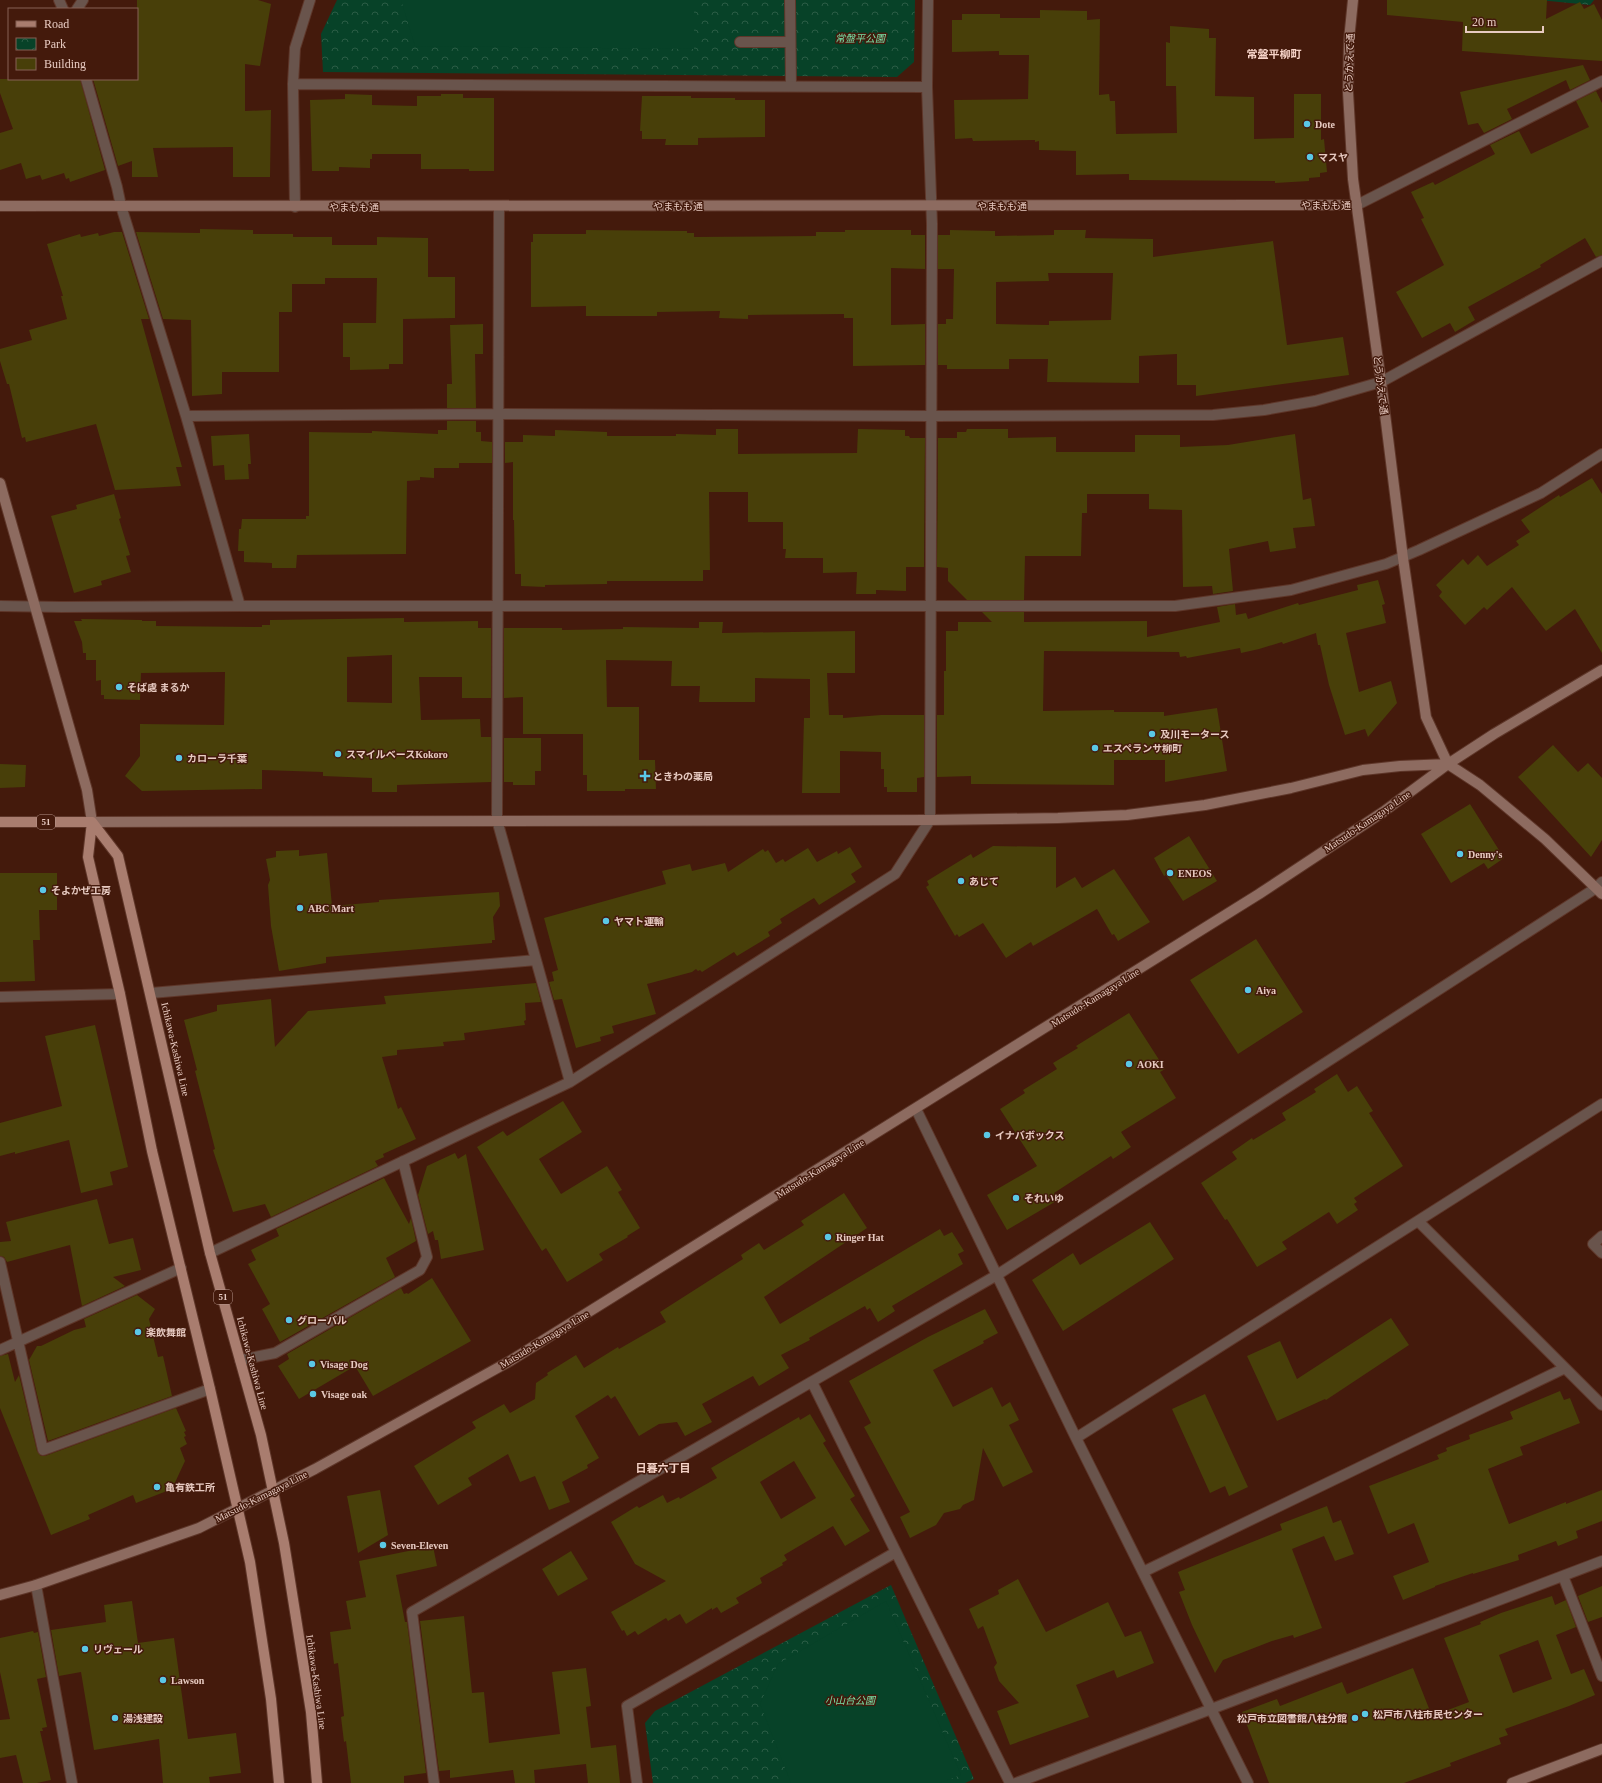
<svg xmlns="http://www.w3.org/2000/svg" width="1602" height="1783" viewBox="0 0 1602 1783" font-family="'Times New Roman','Noto Sans JP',serif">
<defs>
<pattern id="park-crowns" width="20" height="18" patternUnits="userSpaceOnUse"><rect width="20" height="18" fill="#074228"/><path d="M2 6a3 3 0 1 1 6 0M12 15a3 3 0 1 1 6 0" fill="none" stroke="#2b5c45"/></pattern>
</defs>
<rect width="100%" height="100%" fill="#441a0c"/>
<path fill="url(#park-crowns)" d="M337,0H915L914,62L897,77L323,72L321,34Z
M1539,0H1594L1590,5Z
M891,1585L974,1779L965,1783H653L645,1723L655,1711Z"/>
<path fill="#074228" d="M401,0H694V49L415,46Z
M886,1601L961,1775L939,1783H791L760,1704L778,1664Z"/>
<path fill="#483f09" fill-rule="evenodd" d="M137,0H258L271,4L260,66L245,64V111L271,110L270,177H233V147L153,148L158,177H132V161L118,166L93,79H137Z
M1387,0H1547L1546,19L1580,2L1584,9L1594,4L1602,20V61L1462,51L1463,22L1387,15Z
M1040,10L1087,11V20L1100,19L1099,95L1109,94L1110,101H1115L1116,134L1177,133L1176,86H1166V42L1170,43V26L1209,29V38H1216L1215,96L1254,97V139L1294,138V94H1321V140L1324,139L1327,172L1320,173V177L1309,178V181L1275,183V181L1129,180V174L1076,175V151L1039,150V141L1035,142V140L973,141L972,138L955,139L954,100L1028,99L1029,55H999V51L952,52V20H962V14H1000V18H1040Z
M1583,65L1590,80L1570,90L1566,80L1507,109L1512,119L1484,133L1478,123L1468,125L1460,92Z
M0,79H80L105,170L70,182L69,178L66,179L64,173L42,180L40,175L26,179L21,163L0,170V133L13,129L0,93Z
M1596,91L1602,103V255L1596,257L1585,238L1540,265L1541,267L1468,307L1475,320L1455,332L1450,323L1422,338L1396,292L1444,265L1421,219L1424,218L1411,192L1433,182L1435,185L1495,154L1490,145L1519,131L1531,154L1589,127L1576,101Z
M345,94L372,95V105L417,106V96H441V94H463V98H494V171H469V169H421V154H372V159H370V168L339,167V171H312L310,100L345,99Z
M642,96H691V98H735V100H765V137L698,138V145H665L666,139H642V131H640Z
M200,229L253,230V234H293V237H332V245H377V237L428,238V277H455V318L403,319V364H389V369L350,370V357H343V323H376L377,278H325V284H292V312H279V372H222V394L192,396L191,320L163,319L136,232L200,233Z
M586,230L687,231V233H694V237L816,236V232H845V230H911V235H925V269L891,268V325L925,324V365L853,366V318H844V314L748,315V319L719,318L720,311L657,312V316H586V306L531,307V242H533V234H586Z
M950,230L995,231V236L1054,235V230H1086L1085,238L1153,239V257L1273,241L1287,345L1343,337L1349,375L1196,396V385H1177V354L1139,356V383L1047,382L1048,359H1009V369H947V365H938V324H946V319H953L954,269H938V235H950ZM1048,273H1113L1111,320L1049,321V325L996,324V282L1049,281Z
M114,232H122L149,319H141L182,467H176L181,486L115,490L96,424L26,442L25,437L22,438L9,384H7L0,361V349L32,340L29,330L67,319L61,296H63L47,244L80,234L81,237L98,233L99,236Z
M483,324V354H475L476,408H447V384H452L450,325Z
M447,421H476V432H481V441L492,442V463H459V468H434V478L420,477V480L407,481L406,554L297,555L296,568H272V563L244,562V551H238L239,529H241L242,519H306V516H309V432L372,433V431L438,434V430H447Z
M716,429H738V454L857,453L858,429L905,430V436H909L910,438H925L924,567H906V591L876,590V594H856L857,572L823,573V558H785L786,549H783V522H748V492H709L710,570H703V581H607V584L545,585V587L521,586V574H515L514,520H513V462L505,463V442H523V435L555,436V430L607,432V436H676V434L716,435Z
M967,429H1008V438L1056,437V452H1135V435H1180V447L1228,445L1295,434L1303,500L1311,498L1315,526L1293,528L1296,548L1270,552L1268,541L1229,549L1233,591L1213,594L1212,586L1183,587L1182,510L1149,509V494H1087V513H1082L1081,556H1025L1024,600H967L948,581V568L937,567L938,438H957V432H966Z
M249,434L251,464H248L249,479L225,480L224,465L213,466L211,436Z
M1592,478L1602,494V653L1575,609L1546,631L1512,587L1487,610L1484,607L1465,625L1439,596L1442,592L1436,585L1463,559L1468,565L1478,555L1487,566L1519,545L1516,541L1530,532L1521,520L1559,495L1560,497Z
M114,494L121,518L119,519L130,555L126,556L131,572L101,581L102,585L74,593L51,516L77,509L76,505Z
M1378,580L1385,604L1382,605L1386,623L1346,633L1359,692L1391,681L1397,703L1368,737L1365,729L1345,735L1329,685L1320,645H1318L1316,633L1283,644L1282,642L1259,649L1241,653L1240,648L1187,658L1186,656L1180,657L1179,652L1044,651L1043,711L1114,710V712H1164V716L1217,708L1227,771L1165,782V760H1114V785L971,784V776L937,777V715H944V671H946V631H958V622H992L982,612H1024V622L1147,621V637L1220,622L1217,607L1235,604L1236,615L1246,613L1248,619L1298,603L1299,605L1358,590L1357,585Z
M404,618V622L478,621V628H491V698H462V677H419L421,720L480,719L481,737H491V782L397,785V792H372V778L323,776V772L262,770V789L142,791L125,776L140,756V724L224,725L225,672L141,673L140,700L104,699V695H101V680L96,681V660H86V653H83L82,642L74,621H82L81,619L142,620V621H156V626L262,627V625H270V620ZM392,655V703L347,702V657Z
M699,622H723L722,633L855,631V673H827L829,715H843V718L881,715H924V777L917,778V792H887V787H884V769H881V752L840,751V793H802L804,718H810V679L755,678V702H699L700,686H671L672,661L606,660L607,707H639V760H655L656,789H625V791H587V775H583V734H523V697L504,698V628H562V630L623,629V627L699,628Z
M504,738H541V771H535V785H513V782H504Z
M1553,745L1578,772L1588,763L1602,778V840L1591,857L1518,777Z
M0,764L26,765L25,787L0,788Z
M1470,804L1504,858L1488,869L1484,863L1451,883L1421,834Z
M1189,836L1217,881L1183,901L1166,875L1164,876L1154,858Z
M993,846L1056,847V888L1075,877L1082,888L1114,869L1150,922L1118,941L1114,934L1112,935L1097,909L1033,946L1031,942L1006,958L983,923L959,937L957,934L955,936L926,887L929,885L927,881L971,854L973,858Z
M850,847L862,867L851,874L856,882L819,905L814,898L780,919L782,923L768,932L770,936L737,956L734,952L702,972L700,970L698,971L696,969L692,972L647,984L656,1014L612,1026L614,1033L600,1037L601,1041L576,1048L562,999L554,1000L549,982L554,981L552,972L558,970L544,918L666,884L662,871L690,864L692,871L725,863L728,872L763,849L765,852L768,850L776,863L783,859L785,862L808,848L817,862L837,851L838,854Z
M299,850V856L327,853L332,906L379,902V900L499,892L500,906L493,917L495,940H492V943L326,957V963L279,971L271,926L268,885L270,880L266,859L276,857V851Z
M0,873H57V910H39L40,940H33L35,981L0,982Z
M1256,939L1303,1012L1238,1054L1190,980Z
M536,983L541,1002L525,1003L526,1020L524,1021L525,1025L464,1033L465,1040L443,1042L444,1046L397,1050V1055L382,1057L398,1109L401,1107L416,1139L383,1154L384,1157L375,1161L378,1166L271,1217L265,1204L233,1212L213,1150L215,1149L195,1071L197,1070L184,1020L217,1011V1005L271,999L275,1047L308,1011L386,1004L384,996Z
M1129,1013L1165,1069L1160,1072L1176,1098L1121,1132L1131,1147L1113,1159L1111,1156L1054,1193L1058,1200L1007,1230L987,1195L1037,1166L1000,1109L1025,1093L1023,1090L1057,1069L1053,1063L1078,1048L1076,1046Z
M95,1025L128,1167L110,1172L113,1185L81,1193L69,1140L15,1154V1152L0,1156V1123L62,1106L45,1036Z
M1337,1074L1348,1092L1357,1086L1373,1111L1369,1113L1403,1166L1354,1198L1357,1202L1354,1204L1358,1210L1337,1224L1329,1212L1282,1242L1287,1249L1257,1267L1227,1219L1225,1220L1201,1183L1237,1159L1232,1152L1252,1138L1253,1140L1286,1120L1282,1113L1316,1092L1314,1089Z
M563,1101L582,1132L539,1159L561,1194L607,1166L622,1190L618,1192L640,1228L627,1236L628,1237L599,1254L603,1260L567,1282L546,1248L542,1251L477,1147L503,1131L507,1136Z
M455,1153L458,1159L466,1154L484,1250L441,1259L438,1240H435L433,1231L428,1234L418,1195L427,1166Z
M384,1178L409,1224L411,1218L416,1241L386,1258L395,1277L280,1342L262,1309L270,1304L248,1264L256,1260L251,1250L279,1236L276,1229Z
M844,1193L867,1228L764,1297L780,1324L940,1229L944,1236L952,1232L964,1251L958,1254L963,1264L892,1306L895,1311L878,1322L870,1308L867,1310L865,1306L809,1338L810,1340L781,1355L789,1368L759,1386L753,1376L702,1404L712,1422L685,1436L677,1422L659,1424L639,1436L615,1396L611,1399L608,1395L575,1416L599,1458L587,1465L588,1468L562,1482L570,1502L549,1510L535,1476L520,1482L508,1454L468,1478L472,1485L438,1505L414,1466L476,1428L472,1422L504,1404L510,1413L535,1399L536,1383L548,1375L547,1373L576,1355L584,1368L618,1347L619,1349L666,1322L660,1312L743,1259L741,1255L759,1243L764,1250L804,1225L801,1221Z
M97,1199L109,1244L133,1238L141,1270L113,1277L125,1286L82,1306L70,1245L7,1262L4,1257L0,1256V1242L11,1241L6,1222Z
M1150,1222L1174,1259L1063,1331L1032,1280L1073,1253L1080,1265Z
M432,1278L471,1341L373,1396L355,1366L299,1399L278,1366L289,1359L287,1354L401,1288L404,1294L407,1293L408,1294Z
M137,1295L155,1309L149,1319L158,1357L163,1356L172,1396L48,1441L29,1360L37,1346H41L74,1330L86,1327L84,1319Z
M985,1309L998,1333L983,1341L984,1343L933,1370L953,1407L992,1387L1002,1407L1010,1402L1019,1420L1009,1425L1033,1472L1003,1487L983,1448L974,1500L963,1505L960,1509L944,1513L936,1525L910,1538L900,1517L910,1512L864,1427L871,1423L849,1381L928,1337Z
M1391,1318L1409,1345L1326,1400L1325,1399L1277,1421L1247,1356L1280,1341L1297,1379Z
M8,1354L15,1382L19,1375L37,1451L41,1456H45L176,1408L186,1431L184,1432L186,1436L184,1437L187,1444L180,1448L185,1461L172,1489L136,1503L133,1495L88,1515L90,1519L51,1535L0,1408V1356Z
M1560,1391L1564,1400L1570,1398L1580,1423L1520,1447L1523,1455L1488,1469L1509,1524L1566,1502V1504L1602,1490V1521L1576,1531L1578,1538L1558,1546L1556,1541L1518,1555L1519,1560L1473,1574V1573L1435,1586V1587L1403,1600L1393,1576L1429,1562L1414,1523L1388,1534L1369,1486L1439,1459L1437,1455L1447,1451L1446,1448L1470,1439L1469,1435L1513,1419L1510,1412Z
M1205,1394L1248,1487L1229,1496L1225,1486L1210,1493L1172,1409Z
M810,1414L826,1441L823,1443L855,1496L850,1499L870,1531L845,1546L833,1526L784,1555L787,1560L782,1563L783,1565L760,1578L762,1583L736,1598L739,1603L721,1613L717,1607L712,1610V1608L686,1624L680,1614L668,1621L666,1618L638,1635L635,1631L627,1636L624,1630L622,1631L611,1612L666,1581L635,1564L611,1522L637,1506L639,1508L663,1495L667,1503L679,1497L680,1499L717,1478L711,1468L799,1417L800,1420ZM794,1461L816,1498L781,1519L760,1482Z
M380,1490L388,1535L358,1553L347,1496Z
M1327,1506L1333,1523L1341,1520L1354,1554L1335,1561L1324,1536L1292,1549L1322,1628L1294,1638L1293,1635L1272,1641L1223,1660L1215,1673L1192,1625L1179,1592L1185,1590L1178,1572L1282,1530L1280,1524Z
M433,1546L437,1566L396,1575L405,1622H407L426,1773L404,1776V1783H351L346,1741L344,1742L341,1717L344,1716L338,1663L334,1664L330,1632L351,1629L346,1601L366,1597L359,1561Z
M571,1551L588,1579L558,1596L542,1569Z
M1018,1579L1046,1632L1108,1602L1125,1637L1141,1631L1154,1663L1117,1678L1114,1670L1076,1685L1089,1717L1010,1745L997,1711L1019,1703L999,1681L994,1667L997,1663L983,1626L978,1629L969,1609L999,1594L998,1590Z
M1602,1586V1617L1588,1622L1578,1596Z
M1552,1596L1555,1605L1566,1600L1576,1627L1556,1635L1571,1674L1584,1669L1595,1695L1569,1706L1505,1729L1508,1735L1499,1738L1501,1744L1450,1763L1451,1766L1404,1783H1269L1242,1712L1277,1699L1280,1706L1342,1682L1347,1694L1413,1668L1432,1716L1469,1702L1444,1638L1481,1624L1480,1622L1501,1613ZM1538,1640L1552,1679L1513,1693L1499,1655Z
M132,1601L138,1643L174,1638L188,1739L236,1733L241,1773L209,1777L210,1783H163L159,1739L94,1750L81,1672L59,1676L51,1630L106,1622L104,1605Z
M464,1616L472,1693L484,1692L489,1743L560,1734L552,1672L586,1668L591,1706L586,1707L591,1748L616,1745L620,1783H588L586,1764L534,1770L535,1783H515L513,1770L450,1778V1770L439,1771L420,1621Z
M33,1631L34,1633L38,1632L46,1677L37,1679L47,1727L42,1728L43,1731H40L51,1780L37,1783H23L16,1755L0,1758V1720L10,1719L0,1672V1638Z"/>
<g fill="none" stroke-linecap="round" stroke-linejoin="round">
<g stroke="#5e3629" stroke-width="12">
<path id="lane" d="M790,0L791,86
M740,42H790"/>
</g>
<g stroke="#5e3629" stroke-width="12">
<path id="street" d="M59,0L63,9
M77,9L83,0
M86,79L117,187L121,206L186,416L240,606
M293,84C504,87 716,85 927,87
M1357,205L1602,81
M499,206L497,820L536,960
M295,207L293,84L295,48L310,0
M186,416L498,414L931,416L1213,415L1264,410L1315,401L1381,382L1602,261
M0,606L61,607L240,606H1175L1291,590L1386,564L1419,550L1541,493L1602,454
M151,993L536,960L570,1082L895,874L930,820L932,224L927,87L928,0
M0,997L120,994
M916,1109L1076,1438L1248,1783
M1418,1221L1602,1405
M1602,1236L1593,1244L1602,1253
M210,1253L570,1082
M0,1262L43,1450L210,1389
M0,1350L181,1268
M240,1360L275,1353L420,1270L427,1257L403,1161
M812,1382L1010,1783
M1076,1438L1602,1104
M1143,1572L1565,1368
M1563,1576L1602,1676
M36,1585L72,1783
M434,1783L412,1612L997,1275L1596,888L1602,882
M637,1783L627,1706L896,1552
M1016,1783L1602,1561"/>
</g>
<g stroke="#5e3629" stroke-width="12">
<path id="secondary" d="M1353,0L1349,40L1348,92L1353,179L1381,382L1403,558L1426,717L1448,764
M0,206L1357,205
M0,483L87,790L92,822L930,820L1058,818L1127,815L1205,805L1291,788L1363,770L1400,766L1448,764L1480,785L1545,839L1602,894
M0,1595L36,1585L199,1528L315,1469L510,1361L1259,894L1383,812L1448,764L1494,734L1602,670
M1512,1783L1602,1749"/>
</g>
<g stroke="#5e3629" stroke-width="12">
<path id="primary" d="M0,822H92
M92,822L118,856L210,1253L261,1435L284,1543L296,1618L311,1712L317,1783
M92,822L88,857L120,994L152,1151L210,1389L250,1562L271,1699L279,1783"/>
</g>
<use href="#lane" stroke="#69544c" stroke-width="10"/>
<use href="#street" stroke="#69544c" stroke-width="10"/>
<use href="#secondary" stroke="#8d6b60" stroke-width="10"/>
<use href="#primary" stroke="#a97d6f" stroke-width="10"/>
</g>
<g fill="#5ac8e6" stroke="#441a0c" stroke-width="1.5">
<circle cx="1307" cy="124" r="4"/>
<circle cx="1310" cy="157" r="4"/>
<circle cx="119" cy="687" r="4"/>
<circle cx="1152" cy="734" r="4"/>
<circle cx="1095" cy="748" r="4"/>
<circle cx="338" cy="754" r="4"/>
<circle cx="179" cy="758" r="4"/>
<path d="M643 770h4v4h4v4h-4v4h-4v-4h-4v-4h4z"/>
<circle cx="1460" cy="854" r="4"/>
<circle cx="1170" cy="873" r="4"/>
<circle cx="961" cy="881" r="4"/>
<circle cx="43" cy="890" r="4"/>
<circle cx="300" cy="908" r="4"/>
<circle cx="606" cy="921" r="4"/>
<circle cx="1248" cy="990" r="4"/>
<circle cx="1129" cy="1064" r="4"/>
<circle cx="987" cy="1135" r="4"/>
<circle cx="1016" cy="1198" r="4"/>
<circle cx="828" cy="1237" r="4"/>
<circle cx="289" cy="1320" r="4"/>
<circle cx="138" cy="1332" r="4"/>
<circle cx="312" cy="1364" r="4"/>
<circle cx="313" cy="1394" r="4"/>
<circle cx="157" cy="1487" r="4"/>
<circle cx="383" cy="1545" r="4"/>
<circle cx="85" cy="1649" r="4"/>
<circle cx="163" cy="1680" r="4"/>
<circle cx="1365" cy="1714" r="4"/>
<circle cx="115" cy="1718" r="4"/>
<circle cx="1355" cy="1718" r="4"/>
</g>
<g text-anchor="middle" stroke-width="3" stroke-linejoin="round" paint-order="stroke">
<g fill="#441a0c" stroke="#b6958b" stroke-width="1">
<rect x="37" y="815" width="18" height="14" rx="3"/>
<rect x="214" y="1290" width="18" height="14" rx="3"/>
</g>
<g font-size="9" font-weight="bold" fill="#e7cac1">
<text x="46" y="825">51</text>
<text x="223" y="1300">51</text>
</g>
<g font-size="10" font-style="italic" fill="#78e2a9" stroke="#441a0c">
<text x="860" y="42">常盤平公園</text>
<text x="850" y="1704">小山台公園</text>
</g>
<g font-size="10" fill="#e7cac1" stroke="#441a0c">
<text transform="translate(1349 63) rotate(-88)" y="4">とうかえで通</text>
<text x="1326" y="209">やまもも通</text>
<text x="678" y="210">やまもも通</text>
<text x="1002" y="210">やまもも通</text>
<text x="354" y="211">やまもも通</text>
<text transform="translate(1381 385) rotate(83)" y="4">とうかえで通</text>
<text transform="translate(1367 821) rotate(-34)" y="4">Matsudo-Kamagaya Line</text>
<text transform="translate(1095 997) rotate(-32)" y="4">Matsudo-Kamagaya Line</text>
<text transform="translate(176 1049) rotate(77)" y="4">Ichikawa-Kashiwa Line</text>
<text transform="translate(820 1168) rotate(-32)" y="4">Matsudo-Kamagaya Line</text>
<text transform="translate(544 1339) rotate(-31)" y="4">Matsudo-Kamagaya Line</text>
<text transform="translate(253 1363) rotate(75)" y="4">Ichikawa-Kashiwa Line</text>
<text transform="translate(261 1496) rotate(-27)" y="4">Matsudo-Kamagaya Line</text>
<text transform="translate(317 1682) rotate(82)" y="4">Ichikawa-Kashiwa Line</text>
</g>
<g font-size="10" font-weight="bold" fill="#e7cac1" stroke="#441a0c" text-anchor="start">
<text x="1315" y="128">Dote</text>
<text x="1318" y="161">マスヤ</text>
<text x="127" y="691">そば處 まるか</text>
<text x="1160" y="738">及川モータース</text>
<text x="1103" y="752">エスペランサ柳町</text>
<text x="346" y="758">スマイルベースKokoro</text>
<text x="187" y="762">カローラ千葉</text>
<text x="653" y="780">ときわの薬局</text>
<text x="1468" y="858">Denny's</text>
<text x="1178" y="877">ENEOS</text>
<text x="969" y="885">あじて</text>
<text x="51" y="894">そよかぜ工房</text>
<text x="308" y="912">ABC Mart</text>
<text x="614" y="925">ヤマト運輸</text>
<text x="1256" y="994">Aiya</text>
<text x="1137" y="1068">AOKI</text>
<text x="995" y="1139">イナバボックス</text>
<text x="1024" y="1202">それいゆ</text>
<text x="836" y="1241">Ringer Hat</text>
<text x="297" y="1324">グローバル</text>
<text x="146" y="1336">楽飲舞館</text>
<text x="320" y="1368">Visage Dog</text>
<text x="321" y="1398">Visage oak</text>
<text x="165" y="1491">亀有鉄工所</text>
<text x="391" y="1549">Seven-Eleven</text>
<text x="93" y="1653">リヴェール</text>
<text x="171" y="1684">Lawson</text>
<text x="1373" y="1718">松戸市八柱市民センター</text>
<text x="123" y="1722">湯浅建設</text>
<text x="1347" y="1722" text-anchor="end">松戸市立図書館八柱分館</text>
</g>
<g font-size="11" font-weight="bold" fill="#f7d4c9" stroke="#441a0c">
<text x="1274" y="58">常盤平柳町</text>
<text x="663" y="1472">日暮六丁目</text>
</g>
</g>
<rect x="8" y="8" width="130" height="72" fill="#441a0c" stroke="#856054"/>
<rect x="16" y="21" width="20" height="6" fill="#a97d6f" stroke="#856054"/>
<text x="44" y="28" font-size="12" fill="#e7cac1">Road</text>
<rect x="16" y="38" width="20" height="12" fill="url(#park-crowns)" stroke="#856054"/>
<text x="44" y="48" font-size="12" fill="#e7cac1">Park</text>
<rect x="16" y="58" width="20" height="12" fill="#483f09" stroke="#856054"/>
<text x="44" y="68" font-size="12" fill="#e7cac1">Building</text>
<path d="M1466 26v6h77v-6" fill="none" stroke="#e7cac1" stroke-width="2"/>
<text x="1472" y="26" font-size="12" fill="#e7cac1" stroke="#441a0c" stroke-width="3" paint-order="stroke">20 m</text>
</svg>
